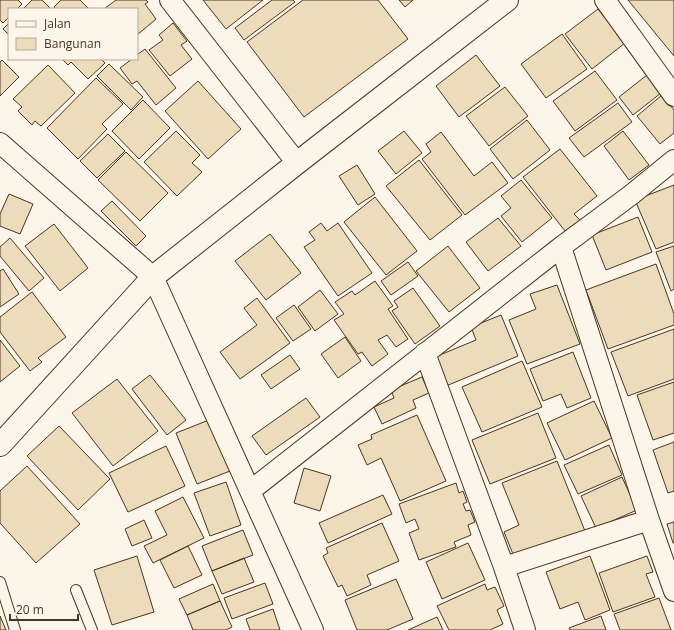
<svg xmlns="http://www.w3.org/2000/svg" width="674" height="630" viewBox="0 0 674 630" font-family="'Open Sans',sans-serif">
<rect width="100%" height="100%" fill="#fbf6e9"/>
<path fill="#ecdcbc" stroke="#4a3520" d="M0,0H18L22,4L17,9H9V17L3,23L0,20Z
M32,0H42L51,9H23Z
M61,0H80L89,9H56L54,7Z
M116,0H146L148,2L145,4L156,19L137,35V9H104Z
M203,0H263L226,29Z
M272,0H293L295,2L244,40L235,28Z
M303,0H378L408,39L304,117L247,42Z
M399,0H413L405,7Z
M628,0H674V56Z
M598,9L625,43L592,69L565,34Z
M9,23V35L3,29Z
M173,23L187,41L181,45L192,59L170,76L149,50L163,40L159,35Z
M562,34L587,69L546,98L521,64Z
M145,49L176,88L156,105L137,81L132,84L120,68L132,59H137V55Z
M476,55L500,86L459,117L436,86Z
M62,59H101L105,63L88,79L71,62L68,65Z
M2,60L19,77L0,96V62Z
M109,64L143,97L131,110L97,76Z
M48,65L75,93L41,126L35,121L32,125L18,111L22,107L13,99Z
M595,71L617,100L575,131L553,101Z
M647,75L661,93L633,115L619,97Z
M96,78L123,104L102,124L107,129L78,159L47,128Z
M198,81L241,129L208,159L165,111Z
M505,87L528,116L489,146L466,116Z
M662,95L674,110V133L660,144L637,116Z
M143,100L170,128L139,159L112,131Z
M618,103L632,122L584,157L569,138Z
M527,120L550,150L513,179L490,149Z
M176,131L200,155L192,163L202,172L177,196L144,162Z
M404,131L422,153L396,174L378,151Z
M623,131L649,165L629,180L604,146Z
M441,132L474,176L492,162L508,183L465,215L422,159L431,152L426,144Z
M108,134L125,151L97,178L80,161Z
M560,149L597,196L574,214L580,220L565,231L523,177Z
M126,152L168,193L140,221L98,180Z
M419,160L462,215L430,240L386,186Z
M357,165L375,194L358,205L339,176Z
M521,180L552,218L522,242L501,216L511,208L501,196Z
M674,185V242L656,249L635,200Z
M9,194L33,204L20,234L0,226V214Z
M375,197L417,251L386,275L344,222Z
M112,201L146,236L136,246L101,211Z
M638,217L652,252L606,270L592,235Z
M498,218L521,246L488,271L466,242Z
M321,223L327,231L338,223L372,273L338,296L304,247L315,240L309,232Z
M54,224L88,268L60,291L25,246Z
M270,234L301,273L266,300L235,261Z
M10,238L44,278L29,291L0,256V247Z
M448,246L480,288L449,312L416,271Z
M674,246V289L671,291L656,252Z
M408,262L418,276L391,295L381,281Z
M656,264L674,314V325L608,349L586,290Z
M3,269L19,294L0,307V271Z
M375,281L393,306L388,309L408,339L396,347L387,335L378,340L388,354L372,366L362,352L358,354L334,320L344,314L335,302L352,291L355,295Z
M557,285L580,344L527,364L509,320L536,309L530,294Z
M413,288L440,326L415,344L392,311L398,307L394,301Z
M320,290L338,314L315,331L298,307Z
M32,292L66,337L38,358L42,362L30,371L0,332V317Z
M257,298L290,343L240,379L220,352L257,325L244,308Z
M294,305L311,329L293,341L276,318Z
M501,315L518,356L446,386L435,357L476,340L471,327Z
M674,329V379L628,396L611,352Z
M345,337L361,361L338,378L321,354Z
M0,340L20,366L0,382Z
M573,352L591,398L567,408L561,394L543,401L530,369Z
M290,355L300,369L271,389L261,375Z
M522,361L542,407L482,432L462,387Z
M150,375L186,420L167,435L132,389Z
M422,377L429,393L413,400L416,408L382,424L374,407L394,398L391,390Z
M117,379L158,431L113,466L72,413Z
M674,382V433L653,440L637,395Z
M306,398L320,417L266,455L252,436Z
M594,401L612,438L565,460L547,423Z
M538,413L556,458L490,484L472,440Z
M417,415L446,481L400,501L381,458L367,465L358,445L372,439L371,435Z
M209,420L230,471L197,484L176,433Z
M59,426L110,479L78,510L27,456Z
M674,442V491L668,493L653,450Z
M609,445L622,475L578,494L564,465Z
M166,446L185,486L128,512L109,473Z
M557,461L585,531L515,559L504,532L519,525L502,483Z
M27,466L80,524L36,563L0,523V491Z
M304,468L331,476L320,511L294,503Z
M622,477L637,510L596,528L581,496Z
M226,482L241,525L210,536L194,493Z
M456,483L459,493L463,491L467,502L463,504L466,511L470,510L475,522L468,525L471,535L454,542L456,547L419,560L409,533L419,529L415,519L406,523L399,504Z
M383,495L392,514L328,543L319,523Z
M183,497L204,538L153,563L144,546L167,535L155,511Z
M144,520L152,538L132,546L125,529Z
M674,522V543H673L667,524Z
M382,523L399,561L367,575L371,585L347,596L342,585L338,587L323,556L328,553L326,548Z
M243,530L253,555L212,571L202,546Z
M468,543L485,580L442,599L426,562Z
M188,546L202,575L174,588L160,560Z
M137,556L154,612L112,625L94,570Z
M590,556L610,610L585,620L578,602L560,609L546,572Z
M647,556L653,572L646,574L655,597L613,612L599,573Z
M244,558L254,582L222,594L212,571Z
M396,579L413,619L387,630H357L345,600Z
M265,583L273,604L232,619L224,598Z
M213,584L220,601L187,615L179,599Z
M485,584L487,590L495,587L504,606L497,610L503,624L490,630H449L437,606Z
M659,598L671,630H620L614,614Z
M220,601L232,627L226,630H193L187,615Z
M273,609L280,630H250L246,619Z
M0,616L6,630H0Z
M601,616L606,630H570L569,628Z
M437,617L443,630H408Z"/>
<g fill="none" stroke-linecap="round" stroke-linejoin="round">
<g stroke="#4a3520" stroke-width="12">
<path id="lane" d="M0,582L15,630
M76,590L92,630"/>
</g>
<g stroke="#4a3520" stroke-width="22">
<path id="street" d="M170,0L297,163
M605,0L674,96
M0,143L153,277L313,630
M561,247L649,520L674,591
M425,353L504,567L525,630
M250,491L561,247L631,195L674,160
M504,567L649,520"/>
</g>
<g stroke="#4a3520" stroke-width="24">
<path id="secondary" d="M0,445L153,277L297,163L507,0"/>
</g>
<use href="#lane" stroke="#fbf6e9" stroke-width="10"/>
<use href="#street" stroke="#fbf6e9" stroke-width="20"/>
<use href="#secondary" stroke="#fbf6e9" stroke-width="22"/>
</g>
<rect x="8" y="8" width="130" height="52" fill="#fbf6e9" stroke="#b4a999"/>
<rect x="16" y="21" width="20" height="6" fill="#fbf6e9" stroke="#b4a999"/>
<text x="44" y="28" font-size="12" fill="#4a3520">Jalan</text>
<rect x="16" y="38" width="20" height="12" fill="#ecdcbc" stroke="#b4a999"/>
<text x="44" y="48" font-size="12" fill="#4a3520">Bangunan</text>
<path d="M10 614v6h68v-6" fill="none" stroke="#4a3520" stroke-width="2"/>
<text x="16" y="614" font-size="12" fill="#4a3520" stroke="#fbf6e9" stroke-width="3" paint-order="stroke">20 m</text>
</svg>
